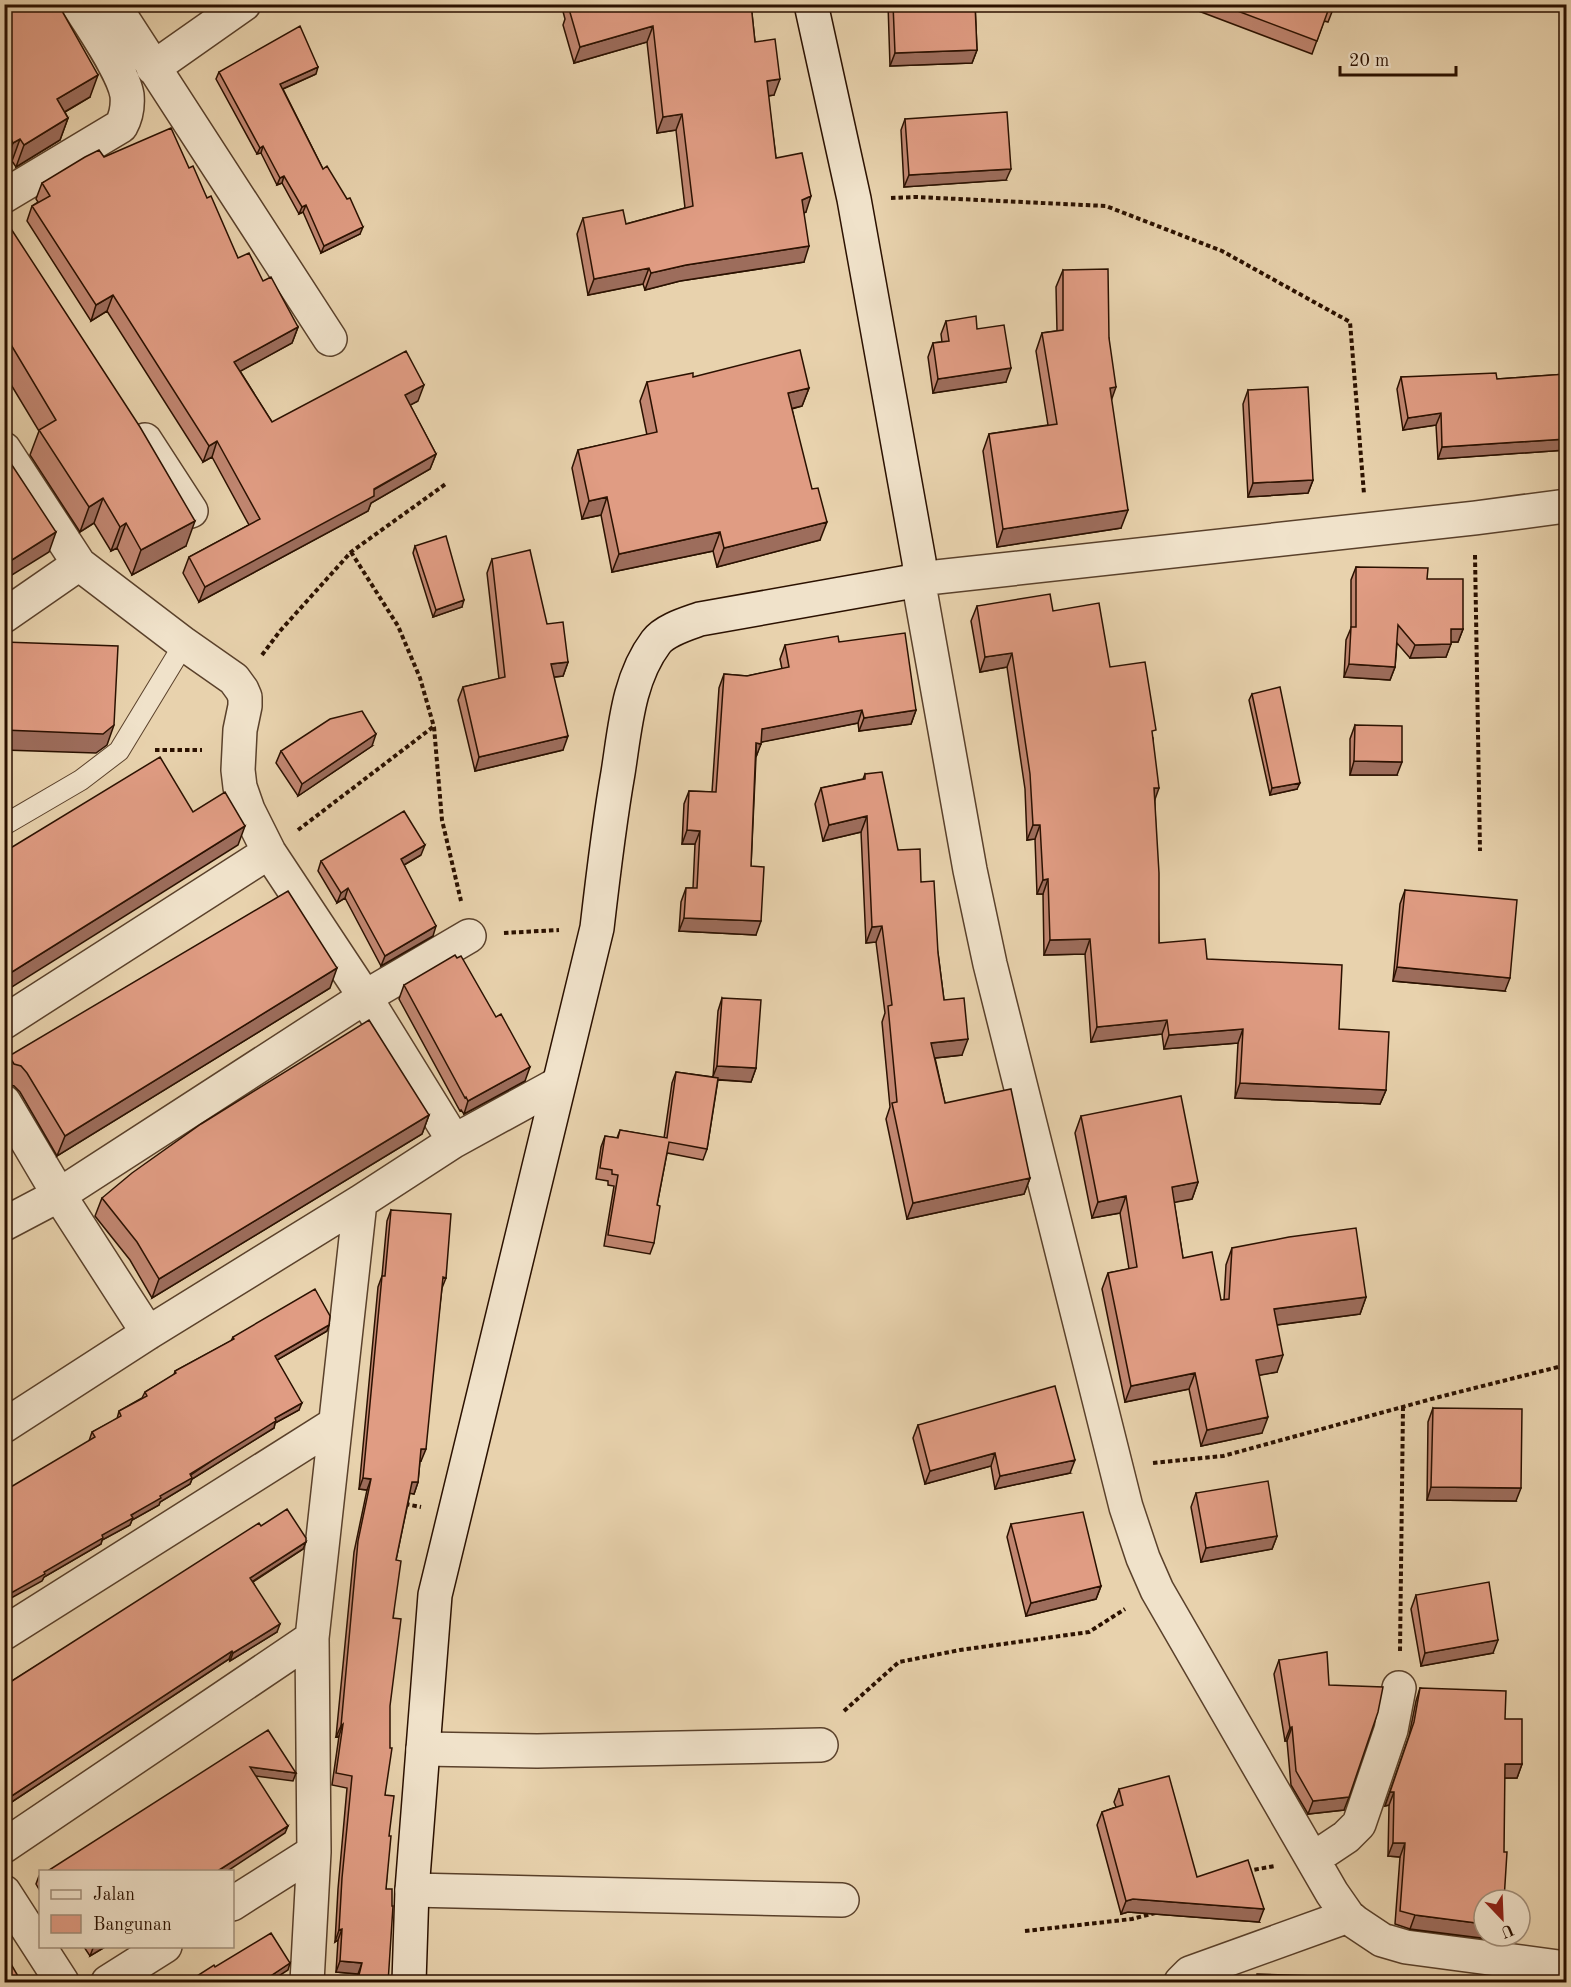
<svg xmlns="http://www.w3.org/2000/svg" width="1571" height="1987" viewBox="0 0 1571 1987" font-family="'Old Standard TT',serif">
<rect width="100%" height="100%" fill="#e8d2ad"/>
<filter id="stains"><feTurbulence type="fractalNoise" baseFrequency=".00333" numOctaves="4"/><feColorMatrix values="0 0 0 0 .2 0 0 0 0 .09 0 0 0 0 .02 0 0 0 .5 -.17"/></filter>
<radialGradient id="worn" r=".72"><stop offset=".6" stop-color="#630" stop-opacity="0"/><stop offset="1" stop-color="#630" stop-opacity=".3"/></radialGradient>
<g fill="none" stroke-linecap="round" stroke-linejoin="round">
<g stroke="#5a412b" stroke-width="22">
<path id="lane" d="M4,825L81,780L119,751L184,644"/>
</g>
<g stroke="#5a412b" stroke-width="36">
<path id="street" d="M113,4L330,339
M153,68L244,4
M4,196L121,126C126,117 128,106 127,95C123,71 91,26 78,4
M145,440L191,511
M4,449L79,564L184,644L234,679L242,690L245,697V706L240,730L238,770L240,787L248,810L269,852L365,997L454,1141
M1566,506L1475,518L918,579L970,870L990,964L1126,1507L1143,1558L1157,1590L1332,1893L1348,1916L1355,1922L1382,1940L1406,1947L1566,1968
M4,616L79,564
M4,1022L269,852
M4,1102L59,1195L4,1224
M148,1333L59,1195L365,997L469,936
M4,1426L148,1333L360,1202L454,1141L558,1084
M4,1633L335,1424
M423,1749L537,1751L821,1745
M4,1846L312,1638
M1313,1859L1346,1837L1359,1824L1391,1730L1399,1688
M412,1890L842,1900
M4,1892L62,1982
M232,1904L314,1852
M108,1982L165,1946
M307,1982L314,1852L312,1638L360,1202
M1181,1982L1190,1973L1348,1916"/>
</g>
<g stroke="#2b1100" stroke-width="36">
<path id="secondary" d="M409,1982L412,1890L435,1595L597,928C603,876 609,824 618,773C625,729 628,679 656,642C665,630 686,624 700,619L914,581L918,579L920,572L919,561L854,199L811,4"/>
</g>
<path stroke="#2b1100" stroke-width="4" stroke-dasharray="4.5 3" stroke-linecap="butt" d="M891,198L916,197L1106,206L1222,251L1350,322L1364,494
M351,552L398,626L420,678L434,727L442,820L461,901
M1475,555L1480,851
M262,655L280,631L351,552L447,483
M155,750H202
M298,830L433,727
M504,933L559,930
M1153,1463L1223,1456L1439,1397L1566,1365
M405,1504L421,1507
M1400,1651L1403,1407
M844,1711L899,1662L960,1650L1089,1632L1125,1609
M1247,1871L1275,1866
M1025,1931L1132,1919L1155,1913
M342,1981L353,1982"/>
<use href="#lane" stroke="#f0e2ca" stroke-width="20"/>
<use href="#street" stroke="#f0e2ca" stroke-width="33"/>
<use href="#secondary" stroke="#f0e2ca" stroke-width="33"/>
</g>
<path fill="#c18671" stroke="#2b1100" stroke-width="1.5" d="M4,4L90,97L65,112L68,118L60,140L16,167L12,161L5,165Z
M561,4H751L755,42L774,95L768,96L776,158L806,212L804,213V262L680,281L645,290L643,284L588,295L577,234L583,218L626,224L685,208L676,130L657,133L647,42L574,63L563,25L565,19Z
M888,4H975L977,50L972,63L890,66Z
M1180,4H1335L1328,22L1324,21L1312,54Z
M219,72L316,74L283,89L323,169L360,234L321,253L303,212L299,214L282,183L277,185L261,153L257,154L216,79Z
M905,119L1006,180L904,187L901,130Z
M104,157L189,168L207,198L238,258L263,281L298,327L292,343L240,371L272,422L418,401L410,405L436,454L430,469L371,503L368,511L199,602L183,573L189,557L249,525L212,457L203,462L107,311L91,321L27,221L32,206L38,202L36,199L42,183Z
M4,218L186,546L132,575L117,548L111,551L94,523L80,532L30,455L39,431L4,373Z
M1063,270L1109,338L1111,400L1121,528L997,547L983,451L989,434L1048,425L1036,351L1042,333L1057,331L1056,287Z
M946,321L977,329L1006,382L933,393L928,357L933,343L942,342L941,334Z
M1566,374V450L1438,459L1436,425L1403,430L1397,389L1401,377L1497,379Z
M693,377L809,388L802,406L792,409L820,540L717,567L713,551L612,572L601,515L582,519L572,468L578,450L647,435L640,401L647,382Z
M1248,390L1313,480L1308,493L1248,497L1243,404Z
M415,546L462,607L433,617L413,553Z
M492,559L547,624L568,662L563,676L554,677L563,750L475,771L458,700L463,687L499,679L487,573Z
M1356,567L1427,579L1463,629L1458,642H1451L1446,657L1410,658L1397,643L1395,667L1390,680L1344,677L1346,640L1351,628V580Z
M977,606L1053,611L1110,667L1153,738L1159,943L1207,959L1339,1029L1386,1090L1380,1104L1235,1098L1238,1043L1164,1049L1162,1034L1091,1042L1085,954L1044,955L1043,894H1037L1035,839L1027,840L1025,789L1007,667L980,672L971,621Z
M839,642L916,710L911,724L859,731L858,723L761,742L756,757L751,866L756,935L679,931L681,902L686,888H693L695,844H682L684,804L689,791L712,792L719,688L724,674L747,676L782,669L780,659L785,645Z
M1252,694L1297,789L1270,795L1249,700Z
M1355,725L1397,775H1350V739Z
M372,746L298,796L276,763L281,751Z
M865,774L898,850L921,882L938,953L944,1000L962,1055L935,1058L945,1103L1030,1178L1024,1194L907,1219L886,1119L890,1107L882,1022L885,1013L876,942L866,943L861,832L823,841L815,804L821,788L863,779Z
M421,855L404,865L433,936L381,966L345,898L337,903L318,871L321,861Z
M1405,890L1505,991L1393,981L1400,904Z
M404,985L525,1081L464,1114L461,1110L460,1111L399,999Z
M330,988L57,1156L20,1092L14,1086L7,1084L4,1080V1069L9,1056Z
M722,998L756,1068L751,1082L718,1080L707,1149L703,1160L667,1153L657,1205L654,1243L650,1254L604,1246L614,1186L608,1185V1181L596,1179L601,1147L605,1136L617,1138L620,1130L664,1138L672,1083L676,1072L713,1077L718,1011Z
M429,1115L422,1134L152,1298L130,1260L95,1216L102,1198Z
M1081,1116L1198,1182L1192,1199L1174,1202L1183,1258L1221,1300H1224L1226,1265L1232,1248L1366,1297L1360,1314L1277,1325V1372L1259,1375L1262,1433L1201,1446L1189,1389L1125,1402L1102,1289L1108,1273L1129,1269L1120,1213L1092,1218L1075,1133Z
M391,1210L446,1278L442,1288L421,1461H420L418,1482L414,1494L410,1493L396,1560L385,1795L389,1836L386,1889L388,1983H356L358,1974L336,1972L338,1940L335,1942L338,1889L347,1788L332,1785L339,1736L336,1737L354,1552L367,1490L359,1489L378,1287L382,1276L387,1221Z
M327,1331L277,1360L299,1410L275,1423L274,1428L192,1479L190,1484L160,1502L159,1505L132,1520L130,1525L102,1540L101,1544L44,1577L42,1581L92,1432L117,1419L119,1411L142,1398L145,1392L174,1375L175,1371L231,1341L233,1337Z
M1433,1408L1516,1501L1427,1500L1428,1422Z
M918,1425L1070,1473L995,1489L991,1466L925,1484L913,1438Z
M1196,1493L1277,1536L1272,1549L1201,1562L1191,1507Z
M1011,1524L1101,1586L1096,1599L1026,1616L1007,1537Z
M261,1526L303,1549L253,1582L277,1632L230,1661L229,1659L4,1807V1686Z
M1416,1595L1493,1653L1421,1666L1411,1609Z
M1279,1660L1329,1685L1344,1810L1308,1814L1291,1785L1287,1741H1285L1274,1674Z
M1420,1688L1505,1719L1522,1764L1517,1778H1504L1484,1936H1498L1497,1940L1410,1929L1395,1924L1400,1857L1388,1856L1389,1805L1385,1806L1409,1736L1416,1701Z
M1119,1789L1197,1877L1259,1922L1128,1912L1121,1914L1097,1825L1102,1812L1116,1807L1114,1802Z
M40,1875V1891L36,1884L39,1876Z
M84,1947H105L90,1956Z"/>
<path fill="#9d6d5c" stroke="#2b1100" stroke-width="1.5" d="M653,26L647,42L574,63L580,47Z
M977,50L972,63L890,66L895,53Z
M318,67L316,74L278,91L280,84Z
M98,75L90,97L49,121L57,99Z
M780,79L774,95L761,97L767,81Z
M682,114L676,130L657,133L663,117Z
M68,118L60,140L16,167L24,145Z
M11,139L4,157V143Z
M20,139L12,161L5,165L13,143Z
M263,146L261,153L257,154L260,148Z
M1011,169L1006,180L904,187L909,175Z
M284,176L282,183L277,185L280,178Z
M811,196L806,212L796,216L802,200Z
M306,205L303,212L299,214L302,207Z
M363,227L360,234L321,253L324,246Z
M809,246L804,262L680,281L645,290L651,273L686,265Z
M649,268L643,284L588,295L594,279Z
M113,295L107,311L91,321L96,305Z
M298,327L292,343L228,378L234,362Z
M1011,368L1006,382L933,393L938,379Z
M424,385L418,401L399,411L405,395Z
M1116,387L1110,404V388Z
M809,388L802,406L781,411L788,393Z
M1441,413L1436,425L1403,430L1408,418Z
M1566,439V450L1438,459L1442,447Z
M217,441L212,457L203,462L209,446Z
M436,454L430,469L371,503L368,511L199,602L205,587Z
M1313,480L1308,493L1248,497L1253,483Z
M607,497L601,515L582,519L589,501Z
M103,498L94,523L80,532L89,507Z
M1128,510L1121,528L997,547L1003,529Z
M195,521L186,546L132,575L141,550Z
M827,522L820,540L717,567L724,548Z
M126,523L117,548L111,551L120,527Z
M56,532L49,552L4,580V565Z
M720,532L713,551L612,572L619,554Z
M464,600L462,607L433,617L436,610Z
M1451,629H1463L1458,642H1447Z
M1451,644L1446,657L1410,658L1415,645Z
M1012,653L1007,667L980,672L985,657Z
M568,662L563,676L546,678L551,664Z
M1349,664L1395,667L1390,680L1344,677Z
M862,710L858,723L757,743L762,729Z
M916,710L911,724L859,731L864,718Z
M114,725L107,745L96,753L4,750V730Z
M376,734L372,746L298,796L302,784Z
M568,736L563,750L475,771L479,757Z
M756,743L761,744L756,757Z
M1354,761L1402,762L1397,775H1350Z
M1300,783L1297,789L1270,795L1272,788Z
M1154,788H1159L1154,802Z
M867,816L861,832L823,841L829,825Z
M1033,825H1040L1035,839L1027,840Z
M245,826L238,845L4,992V977Z
M687,830L700,831L695,844H682Z
M425,845L421,855L397,869L401,859Z
M1048,879L1043,894H1037L1043,880Z
M348,888L345,898L337,903L341,893Z
M684,918L761,921L756,935L679,931Z
M436,926L433,936L381,966L385,956Z
M882,926L876,942L866,943L872,927Z
M1090,939L1085,954L1044,955L1050,940Z
M1397,967L1510,978L1505,991L1393,981Z
M337,968L330,988L57,1156L65,1136Z
M1167,1020L1162,1034L1091,1042L1097,1027Z
M1243,1029L1238,1043L1164,1049L1169,1035Z
M968,1039L962,1055L925,1059L931,1043Z
M717,1066L756,1068L751,1082L712,1079Z
M530,1067L525,1081L464,1114L468,1101Z
M1240,1083L1386,1090L1380,1104L1235,1098Z
M429,1115L422,1134L152,1298L159,1279Z
M1030,1178L1024,1194L907,1219L913,1203Z
M1198,1182L1192,1199L1166,1204L1172,1187Z
M1126,1196L1120,1213L1092,1218L1098,1202Z
M1366,1297L1360,1314L1268,1326L1274,1309Z
M329,1325L327,1331L272,1363L275,1356Z
M1283,1355L1277,1372L1250,1377L1256,1360Z
M1195,1373L1189,1389L1125,1402L1131,1386Z
M302,1403L299,1410L275,1423L274,1428L192,1479L190,1484L160,1502L159,1505L132,1520L130,1525L102,1540L101,1544L44,1577L42,1581L4,1602V1597L102,1535L275,1418Z
M1268,1417L1262,1433L1201,1446L1207,1430Z
M421,1449H426L421,1461L417,1460Z
M995,1453L991,1466L925,1484L930,1471Z
M1075,1460L1070,1473L995,1489L1000,1476Z
M363,1478L371,1479L367,1490L359,1489Z
M412,1482H418L414,1494L408,1493Z
M1431,1487L1521,1488L1516,1501L1427,1500Z
M1277,1536L1272,1549L1201,1562L1206,1548Z
M306,1542L303,1549L247,1585L250,1578Z
M1101,1586L1096,1599L1026,1616L1031,1603Z
M280,1624L277,1632L230,1661L233,1653Z
M1498,1640L1493,1653L1421,1666L1425,1653Z
M232,1651L229,1659L4,1807V1801Z
M343,1724L339,1736L336,1737L341,1726Z
M1292,1727L1287,1741H1285L1290,1728Z
M1505,1764H1522L1517,1778H1500Z
M250,1767L296,1773L293,1781L248,1775Z
M1390,1792H1394L1389,1805L1385,1806Z
M1349,1797L1344,1810L1308,1814L1313,1801Z
M288,1826L285,1833L226,1872H216Z
M1393,1843H1405L1400,1857L1388,1856Z
M1133,1899L1264,1909L1259,1922L1128,1912L1121,1914L1126,1901Z
M1415,1915L1484,1924V1936H1498L1497,1940L1410,1929Z
M342,1929L338,1940L335,1942L339,1930Z
M95,1947H105L90,1956L93,1948Z
M340,1961L362,1963L358,1974L336,1972Z
M290,1963L288,1970L268,1983H260Z"/>
<path fill="#e09c83" stroke="#2b1100" stroke-width="1.5" d="M4,4H58L98,75L57,99L68,118L24,145L20,139L13,143L11,139L4,143Z
M572,4H751L755,42L775,39L780,79L767,81L776,158L802,153L811,196L802,200L809,246L686,265L651,273L649,268L594,279L583,218L623,210L626,224L693,206L682,114L663,117L653,26L580,47L569,9L573,8Z
M893,4H975L977,50L895,53Z
M1219,4H1335L1333,10L1329,8L1317,41Z
M300,26L318,67L280,84L323,169L327,166L347,199L350,198L363,227L324,246L306,205L302,207L284,176L280,178L263,146L260,148L219,72Z
M1007,112L1011,169L909,175L905,119Z
M171,128L189,168L193,166L207,198L211,196L238,258L249,253L263,281L271,277L298,327L234,362L272,422L406,351L424,385L405,395L436,454L374,489V496L205,587L189,557L260,519L217,441L209,446L113,295L96,305L32,206L50,196L42,183L85,157L99,150L104,157Z
M4,218L140,427L195,521L141,550L126,523L120,527L103,498L89,507L39,430L56,420L4,333Z
M1108,269L1109,338L1116,387L1110,388L1128,510L1003,529L989,434L1057,424L1042,333L1063,330V270Z
M976,316L977,329L1004,325L1011,368L938,379L933,343L949,341L946,321Z
M800,350L809,388L788,393L812,489L818,488L827,522L724,548L720,532L619,554L607,497L589,501L578,450L657,432L647,382L693,373V377Z
M1496,373L1497,379L1566,374V439L1442,447L1441,413L1408,418L1401,377Z
M1308,387L1313,480L1253,483L1248,390Z
M4,453L56,532L4,565Z
M446,536L464,600L436,610L415,546Z
M530,550L547,624L563,622L568,662L551,664L568,736L479,757L463,687L505,677L492,559Z
M1356,567L1428,568L1427,579H1463V629H1451V644L1415,645L1398,625L1395,667L1349,664L1351,627H1356Z
M1050,594L1053,611L1099,603L1110,667L1145,662L1156,730L1152,731L1159,788H1154L1159,873V943L1205,939L1207,959L1342,965L1339,1029L1389,1032L1386,1090L1240,1083L1243,1029L1169,1035L1167,1020L1097,1027L1090,939L1050,940L1048,879L1043,880L1040,825H1033L1030,774L1012,653L985,657L977,606Z
M905,633L916,710L864,718L862,710L762,729L761,744L756,743L751,866L764,867L761,921L684,918L686,888H697L700,831L687,830L689,791L716,792L724,674L747,676L789,667L785,645L838,636L839,642Z
M4,642L118,646L114,725L103,734L4,730Z
M1280,687L1300,783L1272,788L1252,694Z
M362,711L376,734L302,784L281,751L330,719Z
M1355,725L1402,726V762L1354,761Z
M160,757L193,812L225,792L245,826L4,977V852Z
M882,772L898,850L920,849L921,882L934,881L938,953L944,1000L964,998L968,1039L931,1043L945,1103L1011,1089L1030,1178L913,1203L892,1103L897,1102L888,1006L892,1005L882,926L872,927L867,816L829,825L821,788L865,779V774Z
M404,811L425,845L401,859L436,926L385,956L348,888L341,893L321,861Z
M1405,890L1517,900L1510,978L1397,967Z
M288,891L337,968L65,1136L27,1073L21,1066L14,1064L9,1056Z
M455,955L457,958L461,956L496,1017L501,1014L530,1067L468,1101L466,1097L465,1098L404,985Z
M722,998L761,1000L756,1068L717,1066Z
M369,1020L429,1115L159,1279L137,1242L102,1198L132,1173L201,1124Z
M676,1072L718,1078L707,1149L669,1142L657,1205L660,1206L654,1243L608,1235L618,1175L612,1174V1170L600,1168L605,1136L618,1138L620,1130L667,1138Z
M1181,1096L1198,1182L1172,1187L1183,1258L1212,1252L1221,1300L1229,1299L1232,1248L1289,1237L1356,1228L1366,1297L1274,1309L1283,1355L1256,1360L1268,1417L1207,1430L1195,1373L1131,1386L1108,1273L1137,1267L1126,1196L1098,1202L1081,1116Z
M391,1210L451,1214L446,1278L443,1277L426,1449H421L418,1482H412L396,1560L401,1561L393,1618L401,1619L390,1706V1748H392L385,1795L394,1796L389,1836H391L386,1889H392V1906H393L388,1983H357L362,1963L340,1961L342,1929L339,1930L342,1878L352,1776L336,1773L343,1724L341,1726L358,1541L371,1479L363,1478L382,1276H385Z
M315,1289L330,1316L329,1325L275,1356L302,1403L275,1418L276,1421L190,1474L192,1478L160,1496L161,1498L131,1515L133,1518L102,1535L103,1538L44,1572L45,1574L4,1597V1491L95,1437L92,1432L121,1416L119,1411L147,1396L145,1392L176,1373L175,1371L234,1339L233,1337Z
M1055,1386L1075,1460L1000,1476L995,1453L930,1471L918,1425Z
M1433,1408L1522,1409L1521,1488L1431,1487Z
M1268,1481L1277,1536L1206,1548L1196,1493Z
M287,1509L306,1538V1542L250,1578L280,1624L233,1653L232,1651L4,1801V1686L259,1523L261,1526Z
M1083,1512L1101,1586L1031,1603L1011,1524Z
M1489,1582L1498,1640L1425,1653L1416,1595Z
M1327,1652L1329,1685L1383,1687L1378,1712L1349,1797L1313,1801L1296,1771L1292,1727L1290,1728L1279,1660Z
M1420,1688L1506,1691L1505,1719H1522V1764H1505L1504,1852H1507L1504,1900H1484V1924L1415,1915L1400,1911L1405,1843H1393L1394,1792H1390L1414,1722Z
M268,1730L296,1773L250,1767L288,1826L216,1872H46Z
M1169,1776L1197,1877L1248,1860L1264,1909L1133,1899L1126,1901L1102,1812L1123,1805L1119,1789Z
M271,1933L290,1963L260,1983H186L214,1965L215,1967Z
M4,1952L22,1983H4Z
M1257,1974L1315,1976V1983H1256Z
M1142,1976L1143,1983H1094Z
M1383,1976L1426,1983H1382Z
M1436,1980L1448,1983H1435Z"/>
<rect width="1571" height="1987" fill="none" stroke="#e8d2ad" stroke-width="24"/>
<rect x="6" y="6" width="1559" height="1975" fill="none" stroke="#2b1100" stroke-width="3"/>
<rect x="12" y="12" width="1547" height="1963" fill="none" stroke="#2b1100" stroke-width="1.5"/>
<rect x="39" y="1870" width="195" height="78" fill="#f0e2ca" stroke="#a18e79" stroke-width="1.5"/>
<rect x="51" y="1890" width="30" height="9" fill="#f0e2ca" stroke="#a18e79" stroke-width="1.5"/>
<text x="93" y="1900" font-size="18" fill="#2b1100">Jalan</text>
<rect x="51" y="1915" width="30" height="18" fill="#e09c83" stroke="#a18e79" stroke-width="1.5"/>
<text x="93" y="1930" font-size="18" fill="#2b1100">Bangunan</text>
<g transform="translate(1502 1918) rotate(157)"><circle r="28" fill="#f0e2ca" stroke="#a18e79" stroke-width="1.5"/>
<path d="M0-4.5L10 22L0 15L-10 22Z" fill="#8f2418"/>
<text y="-9" font-size="16" font-weight="bold" text-anchor="middle" fill="#2b1100">U</text>
</g>
<path d="M1340 66v9h116v-9" fill="none" stroke="#2b1100" stroke-width="3"/>
<text x="1349" y="66" font-size="18" fill="#2b1100" stroke="#f0e2ca" stroke-width="4.5" paint-order="stroke">20 m</text>
<rect width="100%" height="100%" filter="url(#stains)"/>
<rect width="100%" height="100%" fill="url(#worn)"/>
</svg>
